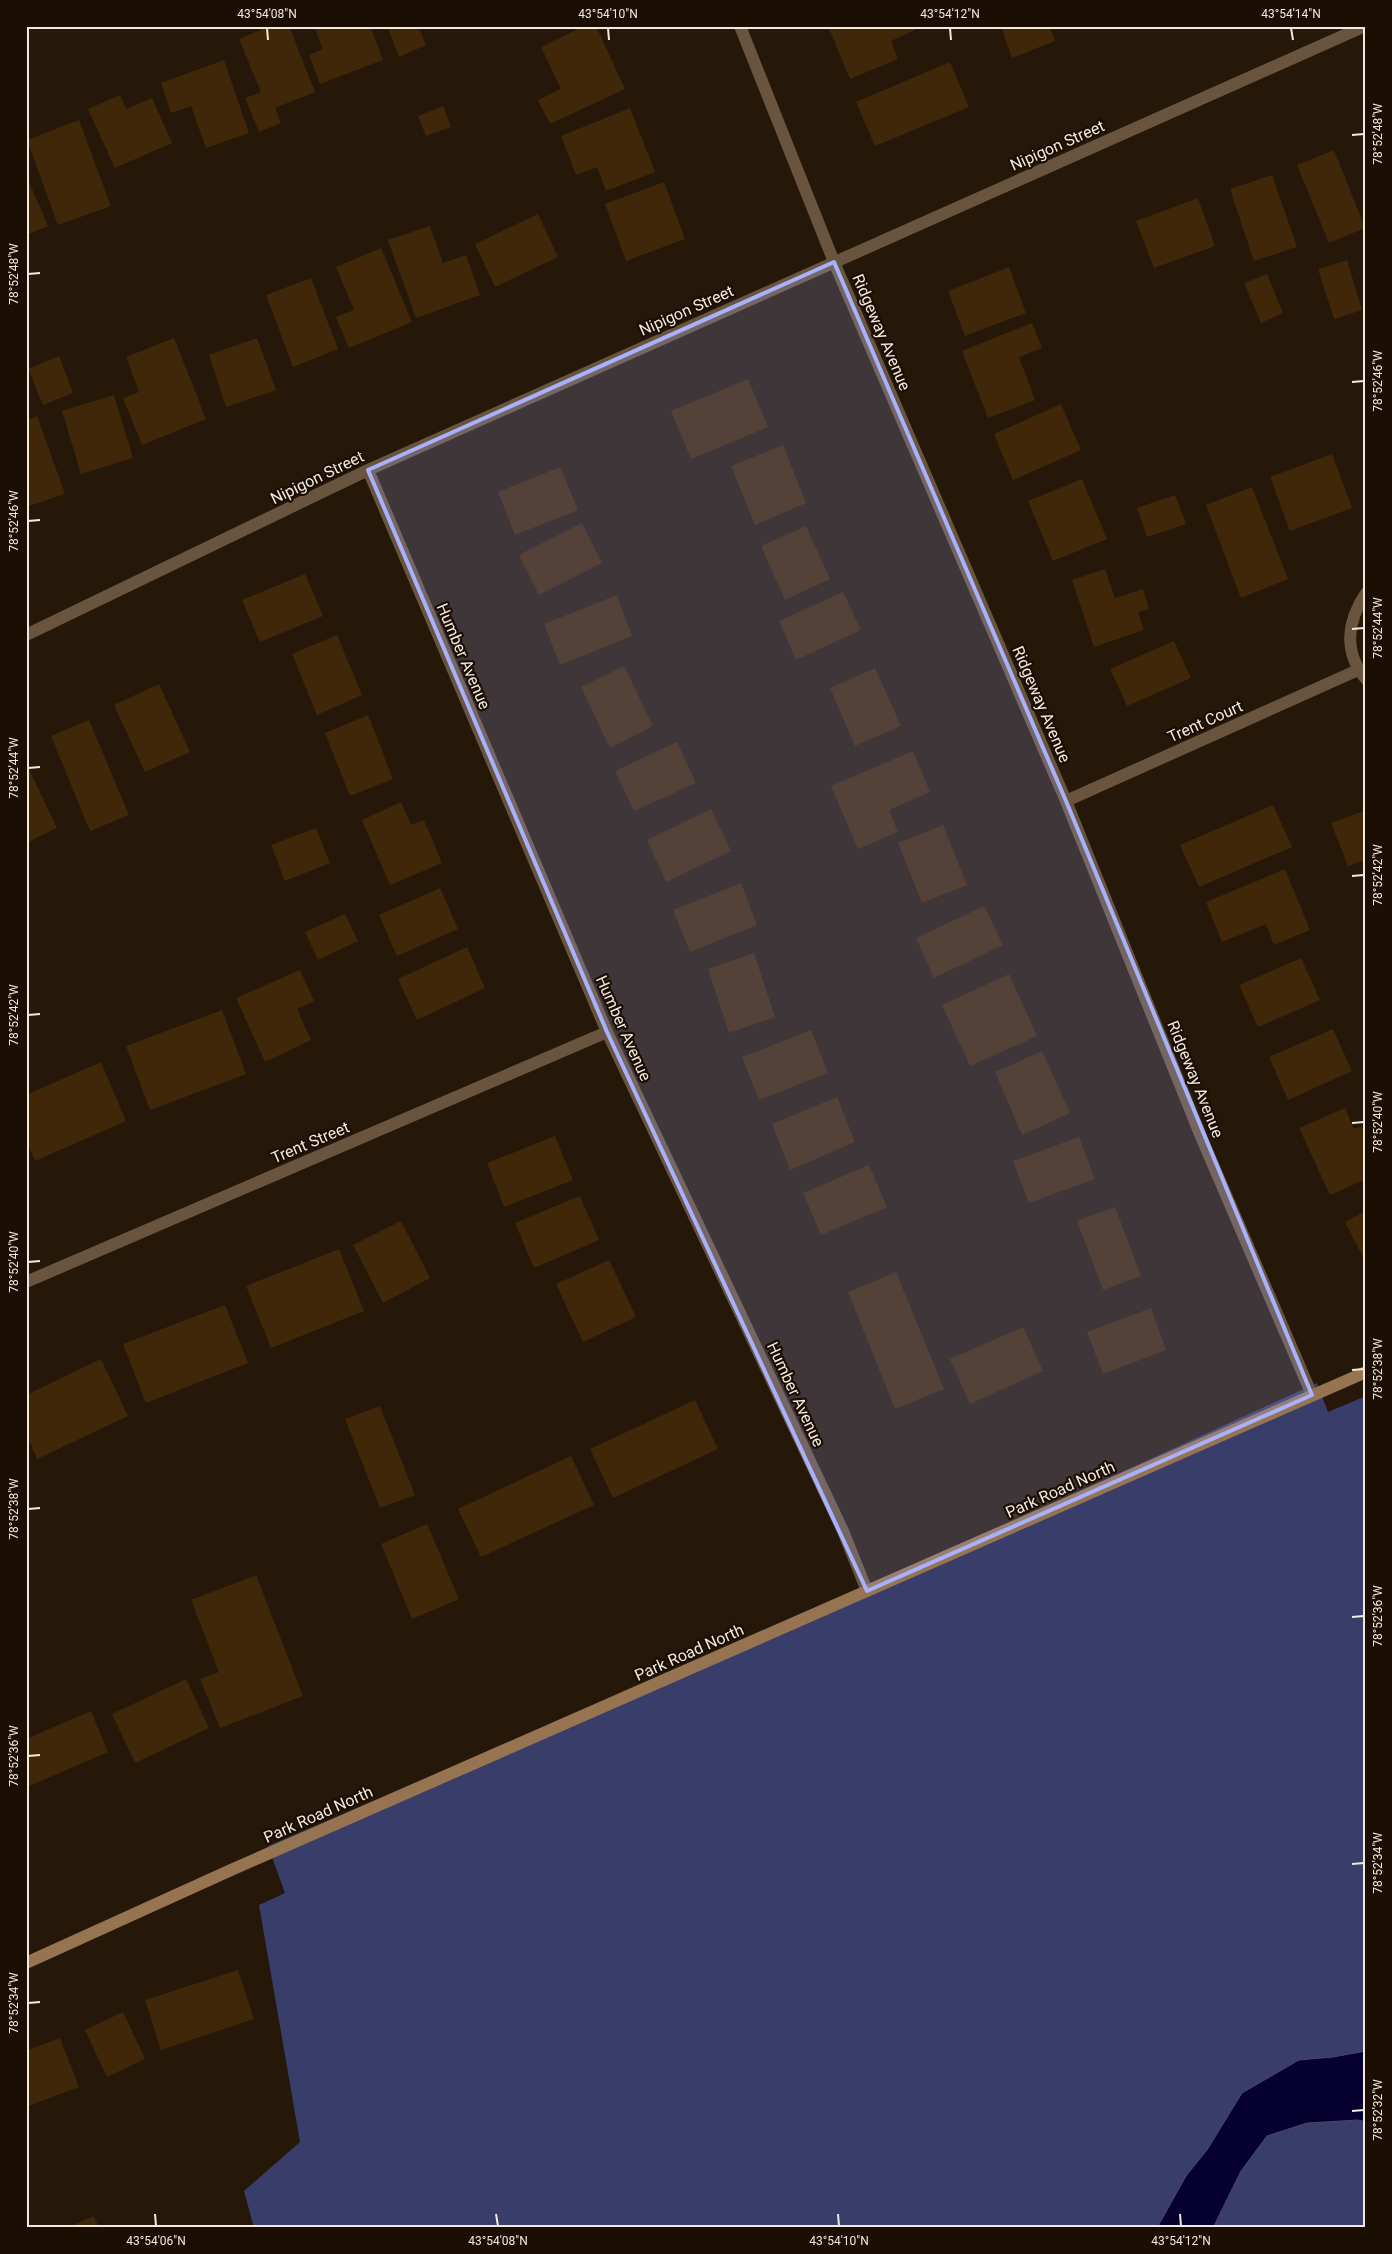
<svg xmlns="http://www.w3.org/2000/svg" width="1392" height="2254" viewBox="0 0 1392 2254" font-family="Roboto,sans-serif">
<rect width="100%" height="100%" fill="#251809"/>
<path fill="#383d6a" d="M1317,1383L1328,1412L1366,1396V2228H254L244,2191L300,2142L259,1905L285,1893L268,1846L867,1591L885,1580Z"/>
<path fill="#06002e" stroke="#4d4663" d="M1366,2051V2122L1358,2120L1307,2123L1267,2136L1241,2171L1213,2228H1157L1186,2176L1207,2150L1242,2093L1299,2060L1333,2057Z"/>
<path fill="#402709" d="M270,26H289L315,92L275,108L281,123L259,132L245,98L261,92L239,39Z
M314,26H370L383,60L320,84L309,55L323,49Z
M387,26H418L426,45L399,57Z
M584,26H596L625,89L550,124L538,100L561,89L541,47Z
M828,26H914L915,30L891,41L898,59L850,79Z
M1001,26H1049L1055,41L1012,58Z
M224,60L249,133L206,148L191,106L171,113L161,83Z
M950,62L969,107L875,146L856,102Z
M120,95L126,109L152,98L172,143L115,168L88,109Z
M443,106L451,127L426,136L418,116Z
M630,108L655,172L606,191L597,167L576,175L561,136Z
M79,120L111,206L58,225L27,140Z
M1334,150L1365,228L1329,243L1297,165Z
M26,175L48,226L26,235Z
M1272,175L1297,247L1254,261L1230,189Z
M664,182L685,239L626,261L605,204Z
M1198,198L1215,246L1154,268L1136,221Z
M538,214L558,257L495,287L475,244Z
M430,226L443,263L466,255L480,295L416,318L388,240Z
M381,248L412,322L349,348L336,317L354,310L336,267Z
M1347,260L1362,310L1334,319L1318,269Z
M1009,267L1026,313L965,336L948,291Z
M1267,274L1283,313L1261,323L1244,283Z
M311,278L338,349L293,367L266,295Z
M1032,323L1042,348L1019,357L1035,400L988,418L962,351Z
M174,338L206,419L142,445L123,398L139,392L126,357Z
M257,338L276,390L226,407L209,355Z
M59,356L73,393L43,405L28,369Z
M748,379L768,427L691,459L671,411Z
M114,395L133,458L81,474L62,411Z
M1061,404L1081,450L1013,480L994,434Z
M37,416L65,494L26,507V420Z
M783,445L806,503L755,525L731,466Z
M1332,454L1352,508L1290,531L1270,477Z
M560,467L578,510L515,535L498,492Z
M1082,479L1107,539L1053,561L1028,501Z
M1252,487L1288,579L1241,598L1206,505Z
M1175,495L1186,524L1147,537L1137,508Z
M582,523L602,563L539,595L519,555Z
M806,526L830,579L785,600L761,546Z
M1105,569L1115,598L1143,589L1149,609L1138,612L1144,630L1094,647L1072,580Z
M305,574L323,616L260,642L242,600Z
M843,592L861,630L796,660L779,621Z
M617,595L632,636L560,665L544,624Z
M337,635L362,695L317,715L292,654Z
M1174,641L1191,678L1127,706L1110,669Z
M624,666L653,726L610,748L581,687Z
M875,668L901,726L855,746L830,688Z
M159,684L190,752L145,772L114,705Z
M368,715L393,779L350,796L325,733Z
M89,720L129,815L90,831L51,736Z
M677,742L696,783L634,811L615,771Z
M913,751L930,792L889,810L898,832L858,849L831,786Z
M26,763L57,828L26,843Z
M401,802L411,825L424,820L442,863L390,885L362,820Z
M1273,805L1292,847L1199,887L1180,845Z
M711,809L731,851L666,882L647,840Z
M1366,810V860L1348,866L1331,823Z
M943,825L967,885L922,903L898,843Z
M316,828L330,863L285,881L271,845Z
M1285,869L1310,930L1274,945L1266,924L1222,942L1206,902Z
M741,883L757,925L690,952L673,910Z
M440,888L458,929L397,956L379,915Z
M984,906L1003,945L934,978L916,938Z
M345,914L358,941L318,960L305,932Z
M467,947L485,988L417,1020L398,979Z
M754,953L775,1017L729,1033L708,969Z
M1301,958L1320,1000L1258,1027L1239,985Z
M300,970L314,1001L297,1009L311,1040L265,1062L236,998Z
M1009,974L1037,1036L970,1066L942,1005Z
M222,1010L246,1074L150,1110L126,1046Z
M1333,1029L1352,1071L1288,1100L1269,1057Z
M811,1030L828,1073L759,1100L742,1057Z
M1042,1051L1070,1113L1022,1135L995,1072Z
M101,1062L126,1121L35,1161L26,1141V1095Z
M837,1097L855,1142L790,1170L772,1124Z
M1345,1108L1354,1129L1361,1126L1366,1137V1179L1330,1195L1299,1128Z
M555,1136L573,1180L504,1207L487,1163Z
M1079,1137L1095,1179L1029,1203L1013,1161Z
M869,1165L887,1207L821,1235L803,1193Z
M580,1196L599,1240L534,1268L515,1223Z
M1115,1207L1141,1276L1103,1290L1077,1221Z
M1366,1211V1263L1345,1222Z
M401,1221L430,1278L383,1303L353,1245Z
M339,1249L364,1311L271,1348L246,1286Z
M609,1260L636,1317L583,1342L556,1284Z
M896,1272L944,1389L895,1409L848,1292Z
M225,1305L248,1363L146,1403L123,1344Z
M1151,1308L1166,1350L1103,1374L1087,1332Z
M1023,1327L1043,1371L970,1404L950,1359Z
M101,1359L128,1416L37,1459L26,1434V1395Z
M695,1400L718,1449L613,1498L590,1449Z
M380,1406L415,1495L380,1508L345,1419Z
M571,1456L594,1505L481,1557L458,1509Z
M427,1524L459,1599L412,1619L381,1544Z
M256,1575L303,1696L220,1728L200,1679L219,1672L191,1600Z
M186,1679L209,1728L135,1763L112,1714Z
M91,1711L108,1752L27,1787L26,1739Z
M238,1970L254,2019L161,2050L145,2000Z
M123,2012L145,2059L107,2077L85,2030Z
M60,2038L79,2087L26,2107V2051Z
M94,2216L99,2228H66Z"/>
<g fill="none" stroke-linecap="round" stroke-linejoin="round">
<path stroke="#69543f" stroke-width="12" d="M740,26L834,262L1066,801L1202,1139L1312,1395
M368,470L607,1032L843,1531L867,1591
M1366,593C1347,621 1343,652 1366,679
M26,635L368,470L1365,26
M1066,801L1358,670
M26,1282L607,1032"/>
<path stroke="#967452" stroke-width="12" d="M26,1963L231,1870L1366,1372"/>
</g>
<path fill="#a7b1fc" fill-opacity="0.2" stroke="#a7b1fc" stroke-width="4" stroke-linejoin="round" d="M834,262L1066,801L1312,1395L867,1591L607,1032L368,470Z"/>
<path fill="none" stroke="#f2e9df" stroke-width="2" d="M267,28L268,40M608,28L609,40M950,28L951,40M1291,28L1293,40M1352,135L1364,134M28,274L40,273M1352,382L1364,381M28,521L40,520M1352,629L1364,628M28,768L40,767M1352,876L1364,875M28,1015L40,1014M1352,1123L1364,1122M28,1262L40,1261M1352,1370L1364,1369M28,1509L40,1508M1352,1617L1364,1616M28,1756L40,1755M1352,1864L1364,1863M28,2003L40,2002M1352,2111L1364,2110M155,2214L156,2226M496,2214L498,2226M838,2214L839,2226M1180,2214L1181,2226"/>
<g text-anchor="middle" stroke-width="4.5" stroke-linejoin="round" paint-order="stroke">
<g font-size="16" fill="#f2e9df" stroke="#1b0e03">
<text transform="translate(1057 145) rotate(-24)" y="6">Nipigon Street</text>
<text transform="translate(686 310) rotate(-24)" y="6">Nipigon Street</text>
<text transform="translate(882 332) rotate(67)" y="6">Ridgeway Avenue</text>
<text transform="translate(317 477) rotate(-26)" y="6">Nipigon Street</text>
<text transform="translate(464 656) rotate(67)" y="6">Humber Avenue</text>
<text transform="translate(1042 704) rotate(67)" y="6">Ridgeway Avenue</text>
<text transform="translate(1205 721) rotate(-24)" y="6">Trent Court</text>
<text transform="translate(624 1028) rotate(66)" y="6">Humber Avenue</text>
<text transform="translate(1196 1079) rotate(68)" y="6">Ridgeway Avenue</text>
<text transform="translate(310 1142) rotate(-23)" y="6">Trent Street</text>
<text transform="translate(796 1394) rotate(65)" y="6">Humber Avenue</text>
<text transform="translate(1060 1489) rotate(-24)" y="6">Park Road North</text>
<text transform="translate(689 1652) rotate(-24)" y="6">Park Road North</text>
<text transform="translate(318 1814) rotate(-24)" y="6">Park Road North</text>
</g>
</g>
<rect width="1392" height="2254" fill="none" stroke="#1b0e03" stroke-width="55"/>
<rect x="28" y="28" width="1336" height="2198" fill="none" stroke="#f2e9df" stroke-width="2"/>
<g font-size="12" text-anchor="middle" fill="#f2e9df">
<text x="267" y="18">43°54'08"N</text>
<text x="608" y="18">43°54'10"N</text>
<text x="950" y="18">43°54'12"N</text>
<text x="1291" y="18">43°54'14"N</text>
<text transform="translate(1378 134) rotate(-90)" y="4">78°52'48"W</text>
<text transform="translate(14 274) rotate(-90)" y="4">78°52'48"W</text>
<text transform="translate(1378 381) rotate(-90)" y="4">78°52'46"W</text>
<text transform="translate(14 521) rotate(-90)" y="4">78°52'46"W</text>
<text transform="translate(1378 628) rotate(-90)" y="4">78°52'44"W</text>
<text transform="translate(14 768) rotate(-90)" y="4">78°52'44"W</text>
<text transform="translate(1378 875) rotate(-90)" y="4">78°52'42"W</text>
<text transform="translate(14 1015) rotate(-90)" y="4">78°52'42"W</text>
<text transform="translate(1378 1122) rotate(-90)" y="4">78°52'40"W</text>
<text transform="translate(14 1262) rotate(-90)" y="4">78°52'40"W</text>
<text transform="translate(1378 1369) rotate(-90)" y="4">78°52'38"W</text>
<text transform="translate(14 1509) rotate(-90)" y="4">78°52'38"W</text>
<text transform="translate(1378 1616) rotate(-90)" y="4">78°52'36"W</text>
<text transform="translate(14 1756) rotate(-90)" y="4">78°52'36"W</text>
<text transform="translate(1378 1863) rotate(-90)" y="4">78°52'34"W</text>
<text transform="translate(14 2003) rotate(-90)" y="4">78°52'34"W</text>
<text transform="translate(1378 2110) rotate(-90)" y="4">78°52'32"W</text>
<text x="156" y="2245">43°54'06"N</text>
<text x="498" y="2245">43°54'08"N</text>
<text x="839" y="2245">43°54'10"N</text>
<text x="1181" y="2245">43°54'12"N</text>
</g>
</svg>
